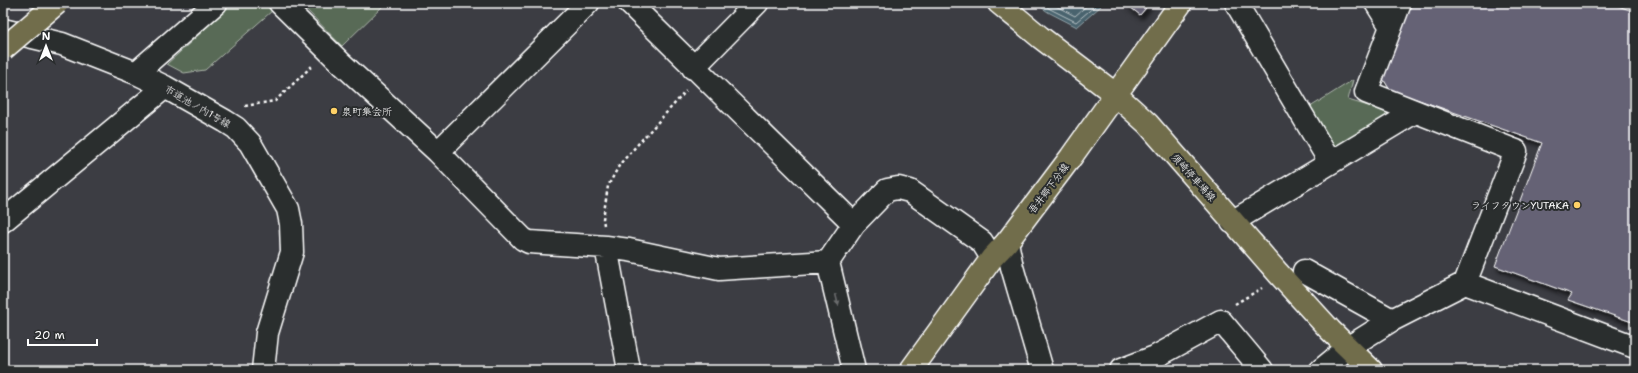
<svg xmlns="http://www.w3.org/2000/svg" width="1638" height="373" viewBox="0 0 1638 373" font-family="'Shantell Sans','Klee One',sans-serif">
<defs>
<filter id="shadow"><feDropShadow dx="2.5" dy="4.5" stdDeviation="2" flood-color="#0009"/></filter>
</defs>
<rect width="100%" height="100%" fill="#3c3d43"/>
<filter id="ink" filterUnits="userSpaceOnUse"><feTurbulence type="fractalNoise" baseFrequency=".025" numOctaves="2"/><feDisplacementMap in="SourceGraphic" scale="8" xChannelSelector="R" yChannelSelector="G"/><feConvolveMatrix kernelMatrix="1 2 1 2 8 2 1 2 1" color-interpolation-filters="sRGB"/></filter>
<g filter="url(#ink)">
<path fill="#586b56" stroke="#acb5aa" d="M233,3H281L205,70L184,73L167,64Z
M300,3H386L342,46Z
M1353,80L1348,100L1395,114L1331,150L1307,109Z"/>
<path fill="#4a646e" stroke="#92a2a8" d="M1035,3H1099L1101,6L1077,27L1048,12Z"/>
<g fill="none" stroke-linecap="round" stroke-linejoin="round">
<path stroke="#b7c1c5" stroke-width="1" d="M1042,3L1050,9L1076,22L1095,6V3
M1050,3L1075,16L1090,3"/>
</g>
<path fill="#656274" stroke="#fff" filter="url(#shadow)" d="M1125,3H1150L1140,15Z
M1411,3H1610L1635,12V323L1568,300L1572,294L1495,266L1542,143L1390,90L1382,77Z"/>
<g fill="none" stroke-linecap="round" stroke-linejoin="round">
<g stroke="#fff" stroke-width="25">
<path id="minor" d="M280,3L340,62L438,152L523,239L529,242L606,247L629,250L719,269L828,262L854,224L887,190L898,188L910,191L982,242L992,258
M629,3L854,224
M1236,3L1330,162
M1376,3L1391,27
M3,30L62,44L136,73L165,87L225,121L236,128L250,143L288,209L291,224L292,252L267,333L263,370
M693,68L757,3
M136,73L216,3
M438,152L588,3
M3,221L165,87
M1232,222L1415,112
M1007,242L1012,267L1042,370
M606,247L629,370
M828,262L854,370
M1304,271L1392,320
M1465,283L1635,347
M1121,370L1155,357L1221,321L1262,370
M1321,370L1349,347L1392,320L1465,283L1516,151L1366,92L1400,3"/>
</g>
<g stroke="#fff" stroke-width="25">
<path id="major" d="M999,3L1040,37L1115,94L1148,124L1278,273L1330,330L1371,370
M911,370L992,258L1007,242L1071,157L1181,3"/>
</g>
<path stroke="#fff" stroke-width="2.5" stroke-dasharray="3 3" stroke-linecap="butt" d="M245,106L275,101L312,66
M604,225L603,219L608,186L620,164L686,91
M1235,304L1262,288"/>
<use href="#minor" stroke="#2a2d2e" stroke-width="22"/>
<use href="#major" stroke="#716d4b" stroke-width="22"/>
<g stroke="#fff" stroke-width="25" stroke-linecap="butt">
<path id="highway-bridge" d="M3,49L57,3"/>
</g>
<use href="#highway-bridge" stroke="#716d4b" stroke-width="22"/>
</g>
<defs><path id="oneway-solid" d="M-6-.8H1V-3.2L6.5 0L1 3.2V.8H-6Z"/></defs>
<use fill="#6a6c6d" href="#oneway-solid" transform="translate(837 300) rotate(76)"/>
</g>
<g fill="#ffd166" stroke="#2a2d2e" stroke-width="1.5">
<circle cx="334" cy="111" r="4"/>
<circle cx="1577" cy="205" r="4"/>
</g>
<g text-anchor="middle" stroke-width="4" stroke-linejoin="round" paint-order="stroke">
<g font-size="10" fill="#fff" stroke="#2a2d2e">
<text transform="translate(198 106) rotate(30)" y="4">市道池ノ内1号線</text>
<text transform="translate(1194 177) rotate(48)" y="4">須崎停車場線</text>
<text transform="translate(1048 188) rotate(-53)" y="4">吾井郷下分線</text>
</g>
<g font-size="10" fill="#fff" stroke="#2a2d2e" text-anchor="start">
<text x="342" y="115">泉町集会所</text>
<text x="1569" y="209" text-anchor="end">ライフタウンYUTAKA</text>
</g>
</g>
<rect width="1638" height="373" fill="none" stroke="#2a2d2e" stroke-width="16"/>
<rect x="8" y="8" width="1622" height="357" fill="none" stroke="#fff" stroke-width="1.5" filter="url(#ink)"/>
<g transform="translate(46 46)" stroke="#2a2d2e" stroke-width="3" paint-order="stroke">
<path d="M0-3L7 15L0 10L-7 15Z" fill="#ffffff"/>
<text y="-6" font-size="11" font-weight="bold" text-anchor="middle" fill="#ffffff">N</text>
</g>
<path d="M28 339v6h69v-6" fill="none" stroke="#ffffff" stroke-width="2"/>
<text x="34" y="339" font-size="12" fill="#ffffff" stroke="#2a2d2e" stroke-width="3" paint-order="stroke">20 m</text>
</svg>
